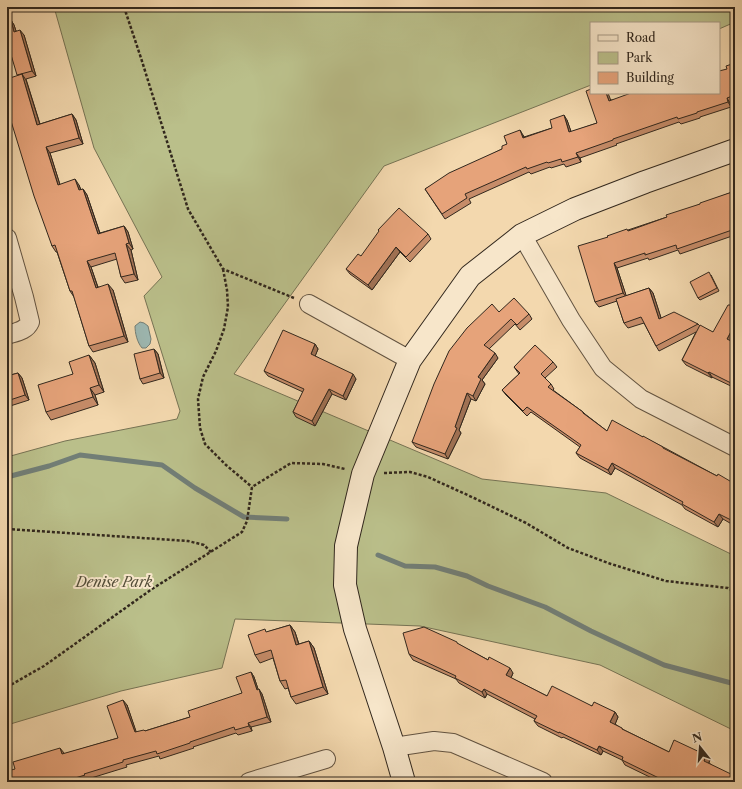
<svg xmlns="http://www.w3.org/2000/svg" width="742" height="789" viewBox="0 0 742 789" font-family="'Libre Caslon Text',serif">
<rect width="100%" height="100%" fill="#f3d8ae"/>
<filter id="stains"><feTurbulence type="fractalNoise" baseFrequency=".005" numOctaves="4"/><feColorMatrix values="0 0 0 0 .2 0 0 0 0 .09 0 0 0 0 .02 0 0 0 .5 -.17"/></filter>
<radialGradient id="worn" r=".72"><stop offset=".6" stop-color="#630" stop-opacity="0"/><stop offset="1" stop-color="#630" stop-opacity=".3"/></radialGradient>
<path fill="#babf8a" stroke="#767354" d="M54,7H735V22L719,29V23H591V85L384,166L234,374L482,479L606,493L735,556V731L600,665L420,626L235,619L222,668L121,691L7,725V457L65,441L177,419L180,411L144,296L162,277L94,148Z"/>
<path fill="#9db8b2" stroke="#727e76" d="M140,322L144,323L148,326L151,339L150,344L146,348H142C137,342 135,333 135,326Z"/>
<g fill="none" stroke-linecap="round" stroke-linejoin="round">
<path stroke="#727e76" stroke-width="5" d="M7,477L49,466L80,455L162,465L195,488L244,517L287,519
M378,555L405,566L435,567L467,576L488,586L545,607L591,631L664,665L735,684"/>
<g stroke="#625341" stroke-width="20">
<path id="street" d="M522,235L571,320L603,368L641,399L735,447
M7,238L24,297L30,322C26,331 16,332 7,335
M309,304L410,360
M394,747L434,741L453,743L543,782
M249,782L326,759"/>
</g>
<g stroke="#31271d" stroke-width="24">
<path id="secondary" d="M404,782L394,747L355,629L345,585L346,546L363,474L410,360L470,276L522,235L575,209L645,182L735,150"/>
</g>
<path stroke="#31271d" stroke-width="2.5" stroke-dasharray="3 2" stroke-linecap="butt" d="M124,7L141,58L188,209L223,269L294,298
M223,269L227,290L228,307L224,329L216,351L203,377L198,399L200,428L205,444L226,465L252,487
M384,473L410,472L428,477L474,498L526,523L568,548L611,564L666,581L728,588L735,592
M7,529L188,541L204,545L211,552
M7,687L44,666L152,589L242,532L247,521L252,487L291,463L323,464L345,469"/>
<use href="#street" stroke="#f7e6ca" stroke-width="18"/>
<use href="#secondary" stroke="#f7e6ca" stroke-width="22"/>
</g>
<path fill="#c68c69" stroke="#31271d" d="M7,12L9,20H11L14,25L16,31L24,35L36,76L26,79L40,124L72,114L76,120L83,144L50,153L60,185H79L81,190L83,189L87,195L100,233L124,226L128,232L133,249L131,250L138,280L125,283L121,277L117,259L91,267L98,287L113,290L128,342L93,352L89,346L74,297L70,291L57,252H56L52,246L18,75L11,53L7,54Z
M735,63V101L730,103L731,107L700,117V118L681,124L679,122L616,144L617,145L580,158L581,162L566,167L564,164L551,168L550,167L531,174L529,172L469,199L471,203L445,219L425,189L502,149L507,144L523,135L524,137L552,128L567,120L571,132L597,123L611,100L719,93L727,69Z
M735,191V235L680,254L678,250L649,260L648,258L617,268L626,296L649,288L653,293L661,318L698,324L700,326L735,343V388L712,377V378L686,365L682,360L696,332L659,351L656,346L644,323L628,328L624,323L617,301L599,307L595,302L628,230L667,217Z
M428,234L431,239L410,262L400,252L372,290L350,274L346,269L361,256Z
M711,275L719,291L700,300L698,298Z
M499,312L529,314L532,319L520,330L515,324L489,349L498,358L482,380L485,384L476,401L471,399L459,430L461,433L448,459L416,447L412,442Z
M315,344L318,349L315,356L356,379L346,400L332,394L315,426L296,417L293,412L303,392L268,376L264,371Z
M154,349L158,354L164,378L143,384L140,379Z
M89,355L95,363L104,392L95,395L98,405L51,420L46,412L73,374Z
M553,362L557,367L545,378L551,384L554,389L553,390L583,412L585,414L607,431L643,437L665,448L717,476L735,484V526L723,519L718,527L685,509L682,505L615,468L611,475L580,458L576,453L580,447L531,412L527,416L506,395L502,390L519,374L514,367Z
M18,373L22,378L29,400L7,407V376Z
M290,625L295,632L299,644L309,641L314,648L328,694L296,704L291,697L288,688L285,689L280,681L273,658L260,663L255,655L267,632Z
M458,644L513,673L511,678L547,696L592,706L615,712L618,717L615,724L624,730L669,752L706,755L710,760L709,763L735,782H660L625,765L622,760L603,751L601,755L563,737L562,738L538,726L534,721L535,719L487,694L485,698L459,683L456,679L413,660L409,654Z
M251,672L254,677L258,689L262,694L271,722L251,727L252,731L238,735L236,733L193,747L194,748L160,759L159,756L126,765L127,767L88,779V780L83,782H7L15,769L64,753V754L118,738L127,705L136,732L145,731L190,717L242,693Z"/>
<path fill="#a17255" stroke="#31271d" d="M7,12L11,25L7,19Z
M11,20L14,25L18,37L14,32Z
M20,30L24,35L36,76L32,71Z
M22,74L26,80L42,131L37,125Z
M606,93H608L613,106L609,101Z
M727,98L730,103L731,107L728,102Z
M72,114L76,120L83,144L79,138Z
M564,115L567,120L573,137L569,132Z
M520,130L523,135L526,142L523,138Z
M46,147L50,153L62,191L58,185Z
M576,153L580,158L581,162L578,157Z
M75,179L79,185L83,196L79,190Z
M83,189L87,195L102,240L98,234Z
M124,226L128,232L133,249L129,243Z
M126,244L131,250L138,280L134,274Z
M396,247L400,252L372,290L368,285Z
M87,261L91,267L100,294L96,288Z
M614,263L617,268L627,298L623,293Z
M108,284L113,290L128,342L124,336Z
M649,288L653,293L663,324L659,319Z
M735,324V335L730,343L727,339Z
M315,344L318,349L314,359L311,354Z
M154,349L158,354L164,378L160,373Z
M495,353L498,358L482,380L485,384L476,401L473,396L478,377Z
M89,355L95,363L104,392L99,385Z
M709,372L712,377V378L708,373Z
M18,373L22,378L29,400L25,395Z
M353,374L356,379L346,400L343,396Z
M90,388L95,395L98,405L93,397Z
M329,389L332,394L315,426L312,421Z
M467,393L471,399L459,430L461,433L448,459L445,454Z
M612,463L615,468L611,475L608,470Z
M719,514L723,519L718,527L714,522Z
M290,625L295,632L301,652L296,645Z
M309,641L314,648L328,694L323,687Z
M510,668L513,673L510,680L506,675Z
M251,672L254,677L260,695L257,690Z
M259,689L262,694L271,722L267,717Z
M484,689L487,694L485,698L482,692Z
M123,700L127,705L138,737L135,732Z
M615,712L618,717L614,727L610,722Z
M248,723L251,727L252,731L249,726Z
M599,746L603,751L601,755L597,750Z
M60,748L64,753L66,759L62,754Z
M706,755L710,760L707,766L704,761Z"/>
<path fill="#e6a37a" stroke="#31271d" d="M7,19L8,20H11L14,32L20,30L32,71L17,75L9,48H7Z
M735,63V95L727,98L728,102L697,112V113L678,119L677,117L613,139V140L576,153L578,157L562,162L561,159L548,163L547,162L527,169L526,167L465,194L467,198L442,214L425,189L449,173L502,149V146L507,144L504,136L520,130L523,138L552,128L550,120L564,115L569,132L597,123L586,91L591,89V93H606L609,101L631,93H719V71L727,69L726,66Z
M22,74L37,125L72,114L79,138L46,147L58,185L75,179L79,190L83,189L98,234L124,226L129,243L126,244L134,274L121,277L115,253L87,261L96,288L108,284L124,336L89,346L72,291H70L55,245L52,246L34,196L7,108V79Z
M735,191V229L677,249L676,245L645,255V253L614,263L623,293L595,302L578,246L608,237L607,236L627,229L628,231L667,217L666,215L700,204V203Z
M399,208L428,234L406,257L396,247L368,285L346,269L358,254L361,256L379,231L378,230Z
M709,272L717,288L698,298L690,282Z
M649,288L659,319L674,312L698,324L656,346L641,317L624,323L616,299Z
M514,298L529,314L517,325L511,319L484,345L495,353L478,377L481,379L473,396L467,393L455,427L457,428L445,454L412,442L434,384L449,351L467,328L492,304L499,312Z
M728,305H733L735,306V324L727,339L735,343V385L709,372L708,373L682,360L700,325L713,332Z
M283,330L315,344L311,354L353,374L343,396L329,389L312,421L293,412L304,389L264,371Z
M535,345L553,362L541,374L551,384L548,387L583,412V413L607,431L612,420L643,437V436L663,447V448L717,476L718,474L735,484V522L719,514L714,522L682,504L683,502L612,463L608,470L576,453L581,445L527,407L523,411L502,390L520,373L514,367Z
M154,349L160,373L140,379L134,354Z
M89,355L99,385L90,388L93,397L46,412L38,385L73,374L69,362Z
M18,373L25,395L7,401V376Z
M290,625L296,645L309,641L323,687L291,697L286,680L280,681L271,650L255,655L248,635L265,629L266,632Z
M424,627L457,642V643L488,660L489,657L510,668L506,675L547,696L552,686L592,706L594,702L615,712L610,722L622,728V729L669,752L674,740L706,755L704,761L735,776V782H667L622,760L623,757L599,746L597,750L559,732V733L534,721L537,716L484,689L482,692L455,678L456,676L409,654L403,633Z
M251,672L257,690L259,689L267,717L248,723L249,726L235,730L234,727L190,742V743L157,754L156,751L123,760V762L84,774L85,775L62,782H7V771L15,769L13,762L60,748L62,754L118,738L107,706L123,700L135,732L144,730L145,731L190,717L188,711L242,693L236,677Z"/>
<g text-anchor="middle" stroke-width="4" stroke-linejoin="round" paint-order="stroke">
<g font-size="14" font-style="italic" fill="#534d38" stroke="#f7e6ca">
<text x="114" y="587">Denise Park</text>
</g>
</g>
<rect width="742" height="789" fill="none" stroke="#f3d8ae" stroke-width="24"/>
<rect x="8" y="8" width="726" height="773" fill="none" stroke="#31271d" stroke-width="2"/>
<rect x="12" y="12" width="718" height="765" fill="none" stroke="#31271d"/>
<rect x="590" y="22" width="130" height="72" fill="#f7e6ca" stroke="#a89a85"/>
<rect x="598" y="35" width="20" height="6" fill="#f7e6ca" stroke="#a89a85"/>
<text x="626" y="42" font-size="12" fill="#31271d">Road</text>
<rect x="598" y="52" width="20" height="12" fill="#babf8a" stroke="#a89a85"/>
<text x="626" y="62" font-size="12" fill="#31271d">Park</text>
<rect x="598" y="72" width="20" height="12" fill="#e6a37a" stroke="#a89a85"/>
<text x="626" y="82" font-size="12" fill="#31271d">Building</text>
<g transform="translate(700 747) rotate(343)" stroke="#f7e6ca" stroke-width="3" paint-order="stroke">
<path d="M0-3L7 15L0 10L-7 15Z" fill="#31271d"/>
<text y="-6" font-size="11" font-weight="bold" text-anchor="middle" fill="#31271d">N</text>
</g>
<rect width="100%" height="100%" filter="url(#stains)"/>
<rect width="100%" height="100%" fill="url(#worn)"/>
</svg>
